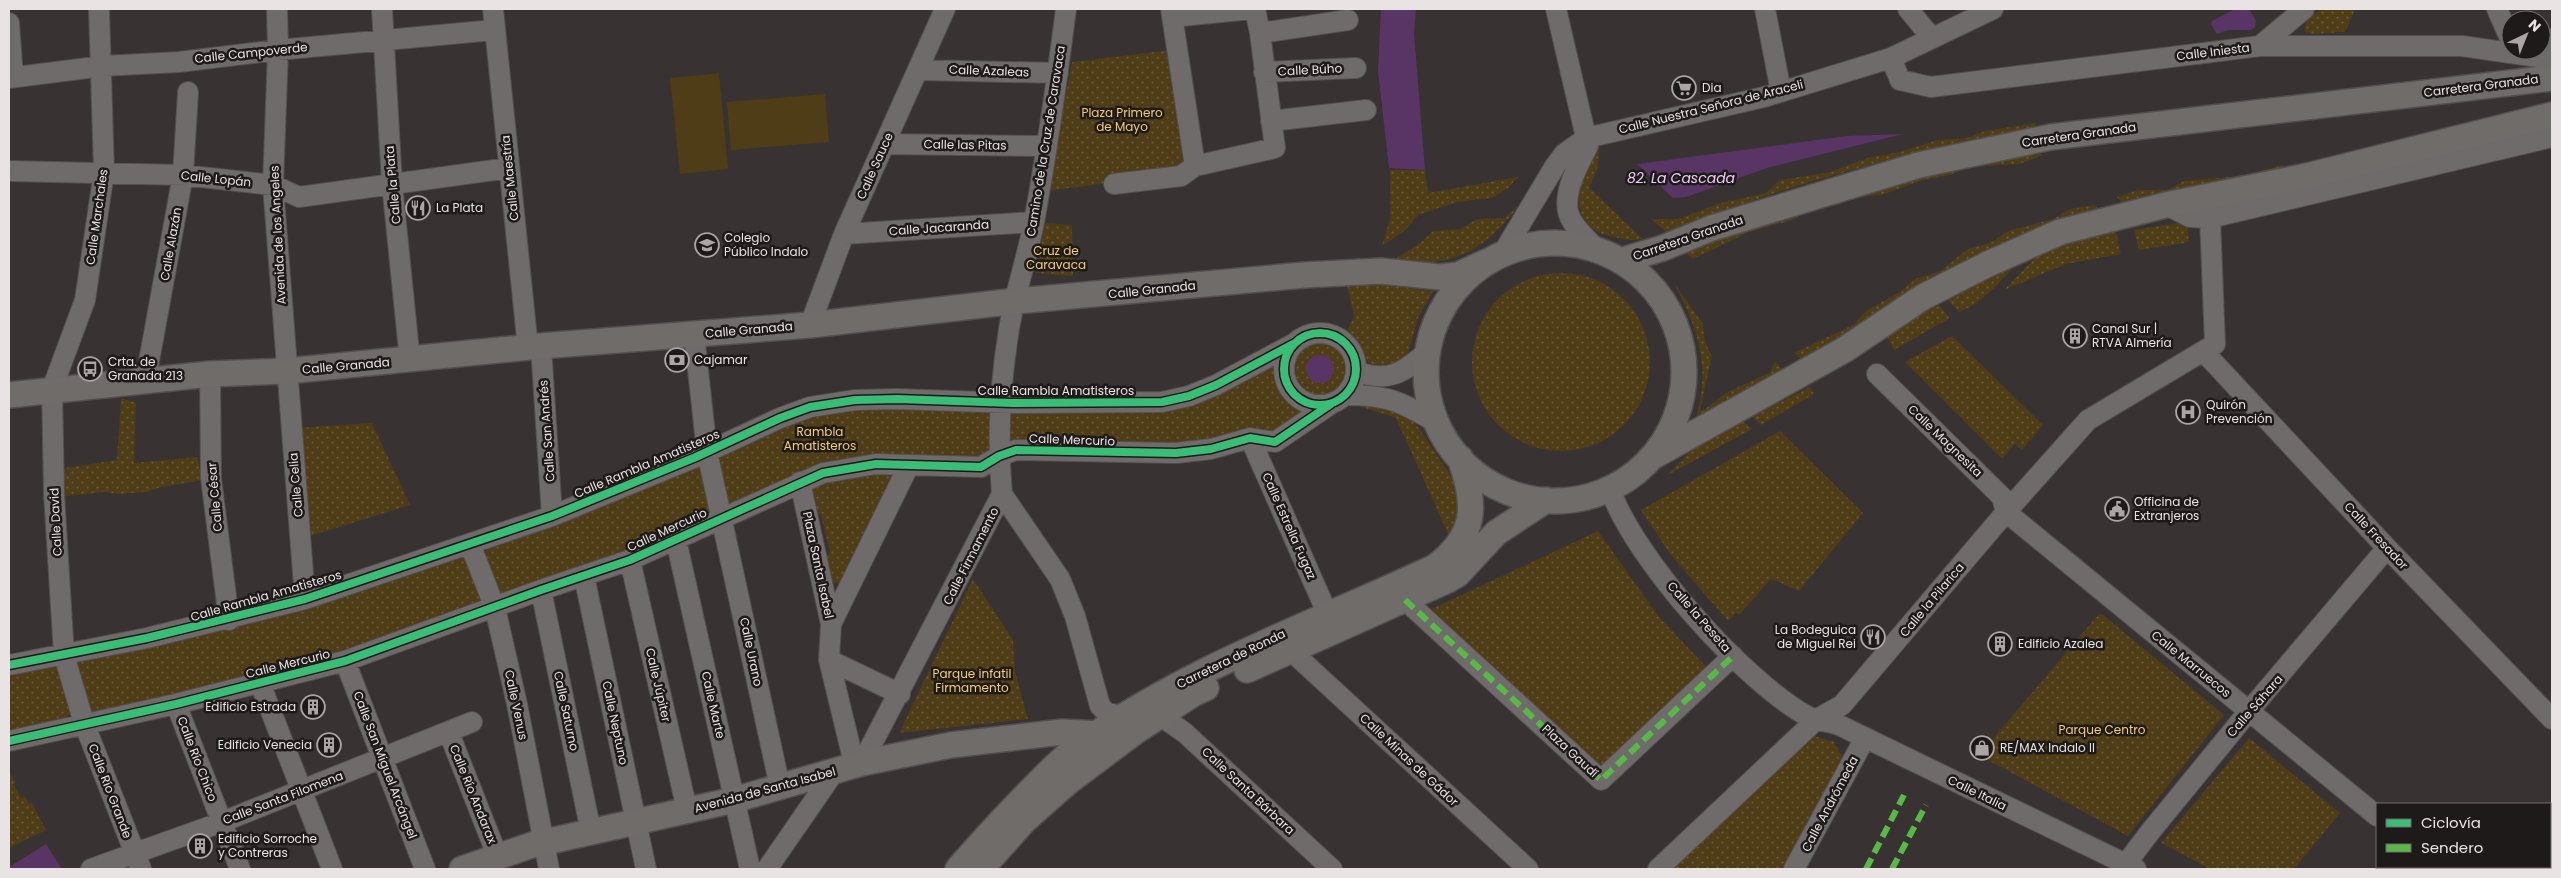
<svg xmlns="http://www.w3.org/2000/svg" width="2561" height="878" viewBox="0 0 2561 878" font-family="Poppins,sans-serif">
<defs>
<pattern id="green-dots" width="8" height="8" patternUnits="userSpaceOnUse" patternTransform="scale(1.25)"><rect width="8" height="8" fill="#4e3d16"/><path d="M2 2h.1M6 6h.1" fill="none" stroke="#685938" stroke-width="1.8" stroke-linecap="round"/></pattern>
</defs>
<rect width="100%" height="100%" fill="#383232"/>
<path fill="url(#green-dots)" d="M2321,9H2355L2345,32L2311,34L2305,32C2303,20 2313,15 2321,9Z
M1171,50L1189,165L1183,173L1048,191L1072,62Z
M2036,123L2037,129C1912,151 1785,183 1668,234L1651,219H1678L1721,203L1766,193L1780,180L1831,172L1867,158L1899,152L1938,140L1967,138L1985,131Z
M1600,147L1597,170L1589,188L1643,239C1631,242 1620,238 1609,236C1564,225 1576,173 1600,147Z
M2037,151L2043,155L2019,164L1969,167L1950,175L1923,180L1882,195L1856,197L1838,205L1813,209L1792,220L1749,232L1693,259L1683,250L1781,215L1938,172Z
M2282,165L2285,170L2122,203L2117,197L2138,190H2167L2184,181L2242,176Z
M1390,170H1425L1428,193L1518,177L1508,188L1492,198L1457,202L1418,215L1405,230L1382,246L1390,218Z
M1520,204C1486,250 1452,270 1394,260L1420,243L1433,231L1461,229L1477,219L1505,218Z
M2094,205L2099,209L2051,224L1976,255L1901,297L1804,362L1794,353L1853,325L1866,311L1901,291L1915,279L1940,271L1968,249L1992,242L2008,231L2053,219L2070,209Z
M2184,222L2187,224L2189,241L2185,243L2139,250L2134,230Z
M1045,223L1072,225L1073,276L1036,273Z
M2116,232L2121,254L2066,264L2004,290L2047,246Z
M2012,267V269C1996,286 1981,304 1959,312L1948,300Z
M1472 362a89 89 0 1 1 178 0a89 89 0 1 1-178 0Z
M1674,283L1703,324L1705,343L1712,356L1700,410H1704L1726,393L1769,373L1775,362L1786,372L1696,417C1711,366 1698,329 1674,283Z
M1375,284L1433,291L1418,318L1408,354L1392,367C1353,365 1371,354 1347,332L1354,316L1347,285Z
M1939,305L1950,318L1894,350L1887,337L1929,309Z
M1952,336L2043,425L2022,450L2015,444L2002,459L1905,362Z
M1291 369a29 29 0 1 1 58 0a29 29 0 1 1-58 0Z
M1272,365L1276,368L1279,384L1284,393L1304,413L1280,434L1201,446L1010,444L1008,416L1010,409L1157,411Z
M1810,387L1814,394L1761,425L1752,417Z
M121,398L136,403L134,463L197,457L203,480L162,487L146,492L119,494L103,492L58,497V469L117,460Z
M1352,404C1376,405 1402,407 1418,427L1453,479L1457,491L1459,514L1450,538L1396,418Z
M837,406L991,410L989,457L877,460L729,505L717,454Z
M1743,421L1752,429L1666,476L1690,452Z
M372,423L410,505L304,538L295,428Z
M1780,431L1863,513L1799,591L1771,579L1739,615L1736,613L1728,621L1670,554L1641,510Z
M700,464L712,516L652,546L500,594L486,555V548Z
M896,470L853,556L854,562L840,584L829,581L823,553L827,556L830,552L821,515L811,508L808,484Z
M1598,531L1659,617L1711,672L1601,775L1423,613Z
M465,554L486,601L302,668L96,712L88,710L78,665V660Z
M973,579L1013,640L1015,671L1028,719L899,733Z
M2099,614L2103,615L2224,715L2128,836L1979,755Z
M57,665L72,713L63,719L9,731V671Z
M1811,735L1834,742L1844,760L1785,869H1671Z
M2249,738L2340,813L2294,869H2210L2161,843Z
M9,772L16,783L13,784L21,798L25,796L29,804L32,803L46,830L9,848Z"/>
<path fill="#4e3d16" d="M719,73L728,169L680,174L670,78Z
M825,94L829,142L731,150L727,102Z"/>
<path fill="#583565" d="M1381,9H1416L1414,33L1425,170L1389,168L1378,71Z
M2235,9H2249L2256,21L2255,27L2251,30H2228L2217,34L2211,24L2212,21Z
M1903,134L1767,168L1686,197L1673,198L1637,164L1847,136Z
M1306 369a14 14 0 1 1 28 0a14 14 0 1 1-28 0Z
M46,844L62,869H9V867Z"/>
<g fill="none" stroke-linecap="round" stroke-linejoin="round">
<g stroke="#544f4f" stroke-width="22">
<path id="minor" d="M99,9L104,172L85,300L52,389L54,494L64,655L84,723L141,869
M277,9L278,50L273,185L305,599
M382,9L392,184L410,361
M493,9L528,348
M1171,9L1195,166
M1556,9L1588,146C1578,165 1558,200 1572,221C1578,232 1590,241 1598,251
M1765,9L1781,92
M1908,9L1931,37
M2497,9L2511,41
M1172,17L1251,9
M9,23L13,77
M1260,33L1348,20
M2541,39H2552
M2260,46L2304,9
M1891,58L1900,80L1931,87L2260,46H2462L2552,59
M919,70L1058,73
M1264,72L1356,68
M9,78L103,66L179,62L278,50L494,30
M1271,121L1366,110
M885,144L1045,146
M9,171L183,175L273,185L299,197L509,168
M1114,184L1181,176L1195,166L1275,148L1260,33L1255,9
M2166,205L2190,217L2210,218L2552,137
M844,234L1034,222
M1503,253L1555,166L1564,154L1586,138L1764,97L1891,58L1993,9
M810,325L844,234L945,9
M1284 369a36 36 0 1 1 72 0a36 36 0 1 1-72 0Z
M694,334L707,452L780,787
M541,346L552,516
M2203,351L2387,548L2552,719
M1356,371C1389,384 1404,372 1428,351
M210,374L211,478L229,620
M1877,374L2002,497L2006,512L2377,816
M128,383L147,372L183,175L188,92
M1345,395C1388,395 1400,401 1437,423
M1250,438L1328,615
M800,482L831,624L829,660L855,767
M1610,489C1634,558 1744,682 1809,717C1818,721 1829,722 1839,725L2136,869
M1002,494L1060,579L1075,616L1100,706L1107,713L1124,716
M676,540L750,869
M470,544L495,608L517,704L549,869
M630,560L687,810
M584,576L646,869
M541,590L591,832
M1405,600L1601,780L1733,656
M831,624L909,465
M1290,650L1528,869
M829,660L900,694
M345,661L425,869
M9,665L147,638L305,599L552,516L696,457L780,418L810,407L855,400L898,399L1012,403L1162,402L1189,396L1216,385L1295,343
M260,683L332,869
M176,704L240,869
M1161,716L1185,733L1332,869
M449,733L497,855
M9,741L176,704L345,661L541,590L630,560L823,473L876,464L981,467L999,456L1016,450L1176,453L1211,449L1250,438L1275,442L1331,404
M862,763L1002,494C997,439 1000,384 1009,329C1015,293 1027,258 1034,222C1047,151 1057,80 1066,9
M2435,867L2438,869
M91,869L222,822L472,722
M767,869L834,772
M1658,869L1817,719L1842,705L2006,512L2088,420L2215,344L2210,218
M1794,869L1865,738
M2122,869L2150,832L2249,711L2387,548"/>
</g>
<g stroke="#544f4f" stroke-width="28">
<path id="major" d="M1426 372a129 129 0 1 1 258 0a129 129 0 1 1-258 0Z
M1620,261L1663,248L1712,228L1919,165L2051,137L2552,78
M9,395L210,374L287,371L541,346L810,325L1016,301L1305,275L1381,271L1440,277L1458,275L1486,262
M1652,457L1844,350L1923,297L1988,264L2060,232L2166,205L2307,176L2552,115
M1247,670L1448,580L1458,574L1496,533L1546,500
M462,869L532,845L734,800L862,763L951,745L1062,732L1102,734
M958,869C984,839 1010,811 1038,783C1051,770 1064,756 1080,745C1188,668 1315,623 1435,567C1477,535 1477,505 1460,458
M981,869L1024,821L1068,782L1136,731L1193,694L1206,688"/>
</g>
<use href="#minor" stroke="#6e6b6a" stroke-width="20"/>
<use href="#major" stroke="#6f6c6a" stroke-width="25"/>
<path stroke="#58b947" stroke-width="6" stroke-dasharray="12 6" stroke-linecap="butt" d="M9,36H10
M1405,600L1601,780L1733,656
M1866,869L1904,795
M1892,869L1926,805"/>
<g stroke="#1e1a19" stroke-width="11">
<path id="cycleway" d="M1284 369a36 36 0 1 1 72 0a36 36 0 1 1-72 0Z
M9,665L147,638L305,599L552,516L696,457L780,418L810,407L855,400L898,399L1012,403L1162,402L1189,396L1216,385L1295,343
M9,741L176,704L345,661L541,590L630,560L823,473L876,464L981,467L999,456L1016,450L1176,453L1211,449L1250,438L1275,442L1331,404"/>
</g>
<use href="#cycleway" stroke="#3abd76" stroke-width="8"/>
</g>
<defs>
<g id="supermarket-ring" transform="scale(1.25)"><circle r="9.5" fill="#1e1a19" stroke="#aca5a5" stroke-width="1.5"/><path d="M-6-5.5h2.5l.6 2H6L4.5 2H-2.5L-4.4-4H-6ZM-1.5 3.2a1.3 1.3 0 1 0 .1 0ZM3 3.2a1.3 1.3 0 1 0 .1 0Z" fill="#aca5a5"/></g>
<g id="restaurant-ring" transform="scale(1.25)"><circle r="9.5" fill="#1e1a19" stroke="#aca5a5" stroke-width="1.5"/><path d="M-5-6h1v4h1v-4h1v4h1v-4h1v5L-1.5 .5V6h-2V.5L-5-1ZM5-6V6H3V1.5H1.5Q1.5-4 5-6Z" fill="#aca5a5"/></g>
<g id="school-ring" transform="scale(1.25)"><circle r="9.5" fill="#1e1a19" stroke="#aca5a5" stroke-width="1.5"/><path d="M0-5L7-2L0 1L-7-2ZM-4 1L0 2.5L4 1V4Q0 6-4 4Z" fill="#aca5a5"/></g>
<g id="building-ring" transform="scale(1.25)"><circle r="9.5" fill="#1e1a19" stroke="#aca5a5" stroke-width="1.5"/><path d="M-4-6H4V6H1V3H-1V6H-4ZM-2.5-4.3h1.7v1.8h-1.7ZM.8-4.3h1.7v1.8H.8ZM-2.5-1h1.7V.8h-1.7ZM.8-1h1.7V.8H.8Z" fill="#aca5a5"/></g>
<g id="bank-ring" transform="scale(1.25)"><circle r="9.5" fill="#1e1a19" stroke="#aca5a5" stroke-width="1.5"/><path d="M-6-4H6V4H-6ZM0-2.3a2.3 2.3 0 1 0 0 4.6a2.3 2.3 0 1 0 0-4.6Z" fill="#aca5a5"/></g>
<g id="bus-ring" transform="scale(1.25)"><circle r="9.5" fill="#1e1a19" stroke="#aca5a5" stroke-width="1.5"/><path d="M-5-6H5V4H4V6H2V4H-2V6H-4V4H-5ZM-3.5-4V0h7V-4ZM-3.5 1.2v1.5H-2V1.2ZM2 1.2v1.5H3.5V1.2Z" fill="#aca5a5"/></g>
<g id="hospital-ring" transform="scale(1.25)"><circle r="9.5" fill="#1e1a19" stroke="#aca5a5" stroke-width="1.5"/><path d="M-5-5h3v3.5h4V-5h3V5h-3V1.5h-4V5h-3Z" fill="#aca5a5"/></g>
<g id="civic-ring" transform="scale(1.25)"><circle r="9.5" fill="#1e1a19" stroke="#aca5a5" stroke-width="1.5"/><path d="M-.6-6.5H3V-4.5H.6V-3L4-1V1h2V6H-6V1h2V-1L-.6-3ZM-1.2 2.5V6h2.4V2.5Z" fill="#aca5a5"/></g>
<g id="shop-ring" transform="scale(1.25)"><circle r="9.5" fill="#1e1a19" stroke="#aca5a5" stroke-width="1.5"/><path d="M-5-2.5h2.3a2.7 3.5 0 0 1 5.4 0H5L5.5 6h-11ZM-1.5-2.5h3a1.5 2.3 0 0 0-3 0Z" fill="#aca5a5"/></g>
</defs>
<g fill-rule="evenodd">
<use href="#supermarket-ring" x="1684" y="88"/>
<use href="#restaurant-ring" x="418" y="208"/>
<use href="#school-ring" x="707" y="245"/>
<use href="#building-ring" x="2075" y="336"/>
<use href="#bank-ring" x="677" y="360"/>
<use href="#bus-ring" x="90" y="369"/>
<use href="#hospital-ring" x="2188" y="412"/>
<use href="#civic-ring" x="2117" y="509"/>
<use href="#restaurant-ring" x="1873" y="637"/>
<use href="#building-ring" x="2000" y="644"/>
<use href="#building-ring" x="313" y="707"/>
<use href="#building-ring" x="329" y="745"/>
<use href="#shop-ring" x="1982" y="748"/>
<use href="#building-ring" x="200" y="846"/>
</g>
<g text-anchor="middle" stroke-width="5" stroke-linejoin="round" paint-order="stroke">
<g font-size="12" fill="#eae3e3" stroke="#1e1a19">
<text transform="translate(2213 52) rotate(-7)" y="4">Calle Iniesta</text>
<text transform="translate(251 53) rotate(-6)" y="4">Calle Campoverde</text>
<text transform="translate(1310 70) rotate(-3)" y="4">Calle Búho</text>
<text transform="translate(989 71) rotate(2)" y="4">Calle Azaleas</text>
<text transform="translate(2481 86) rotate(-7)" y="4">Carretera Granada</text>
<text transform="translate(1711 107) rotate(-14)" y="4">Calle Nuestra Señora de Araceli</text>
<text transform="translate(2079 135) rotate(-8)" y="4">Carretera Granada</text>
<text transform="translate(1046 141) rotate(-81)" y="4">Camino de la Cruz de Caravaca</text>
<text transform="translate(965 145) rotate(1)" y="4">Calle las Pitas</text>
<text transform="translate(875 166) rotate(-66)" y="4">Calle Sauce</text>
<text transform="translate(510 178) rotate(-96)" y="4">Calle Maestría</text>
<text transform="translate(216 179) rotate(6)" y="4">Calle Lopán</text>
<text transform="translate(393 185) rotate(-95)" y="4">Calle la Plata</text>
<text transform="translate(97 217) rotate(-82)" y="4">Calle Marchales</text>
<text transform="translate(939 228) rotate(-4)" y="4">Calle Jacaranda</text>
<text transform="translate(278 235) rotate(-93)" y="4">Avenida de los Angeles</text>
<text transform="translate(1688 238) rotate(-19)" y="4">Carretera Granada</text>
<text transform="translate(171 244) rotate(-80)" y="4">Calle Alazán</text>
<text transform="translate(1152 290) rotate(-6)" y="4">Calle Granada</text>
<text transform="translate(749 330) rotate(-5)" y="4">Calle Granada</text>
<text transform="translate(346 366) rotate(-5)" y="4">Calle Granada</text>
<text x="1056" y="395">Calle Rambla Amatisteros</text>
<text transform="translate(547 431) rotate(-94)" y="4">Calle San Andrés</text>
<text transform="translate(1072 440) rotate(2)" y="4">Calle Mercurio</text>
<text transform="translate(1945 441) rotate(44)" y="4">Calle Magnesita</text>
<text transform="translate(647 464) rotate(-23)" y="4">Calle Rambla Amatisteros</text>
<text transform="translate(296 485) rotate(-95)" y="4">Calle Celia</text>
<text transform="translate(215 497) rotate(-95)" y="4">Calle César</text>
<text transform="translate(56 522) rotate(-93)" y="4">Calle David</text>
<text transform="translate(1289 526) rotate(66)" y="4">Calle Estrella Fugaz</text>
<text transform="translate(667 530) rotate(-25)" y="4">Calle Mercurio</text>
<text transform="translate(2376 536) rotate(47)" y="4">Calle Fresador</text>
<text transform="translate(971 556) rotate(-63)" y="4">Calle Firmamento</text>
<text transform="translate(818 565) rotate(78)" y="4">Plaza Santa Isabel</text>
<text transform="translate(266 596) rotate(-16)" y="4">Calle Rambla Amatisteros</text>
<text transform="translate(1932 600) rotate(-50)" y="4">Calle la Pilarica</text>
<text transform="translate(1699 617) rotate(49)" y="4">Calle la Peseta</text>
<text transform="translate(751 652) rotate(78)" y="4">Calle Urano</text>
<text transform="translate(1231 659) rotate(-26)" y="4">Carretera de Ronda</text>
<text transform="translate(288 664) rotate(-14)" y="4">Calle Mercurio</text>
<text transform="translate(2191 664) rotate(39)" y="4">Calle Marruecos</text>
<text transform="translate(658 685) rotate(77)" y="4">Calle Júpiter</text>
<text transform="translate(516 705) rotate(78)" y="4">Calle Venus</text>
<text transform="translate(713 705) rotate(77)" y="4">Calle Marte</text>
<text transform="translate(2255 706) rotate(-49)" y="4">Calle Sáhara</text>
<text transform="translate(566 711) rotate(78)" y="4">Calle Saturno</text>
<text transform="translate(615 723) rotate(78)" y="4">Calle Neptuno</text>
<text transform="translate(1570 751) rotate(43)" y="4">Plaza Gaudí</text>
<text transform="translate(197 759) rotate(69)" y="4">Calle Río Chico</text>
<text transform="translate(1409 760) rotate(43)" y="4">Calle Minas de Gádor</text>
<text transform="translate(385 765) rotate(69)" y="4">Calle San Miguel Arcángel</text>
<text transform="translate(765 790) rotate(-15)" y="4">Avenida de Santa Isabel</text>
<text transform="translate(110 791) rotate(69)" y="4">Calle Río Grande</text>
<text transform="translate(1248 791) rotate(43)" y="4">Calle Santa Bárbara</text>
<text transform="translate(1977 793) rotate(26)" y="4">Calle Italia</text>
<text transform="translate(473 794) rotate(68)" y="4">Calle Río Andarax</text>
<text transform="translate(283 798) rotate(-21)" y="4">Calle Santa Filomena</text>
<text transform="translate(1830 804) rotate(-62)" y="4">Calle Andrómeda</text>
</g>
<g font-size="12" fill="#eae3e3" stroke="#1e1a19" text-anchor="start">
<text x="1702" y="92">Dia</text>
<text x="436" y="212">La Plata</text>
<text x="724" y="242">Colegio<tspan x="724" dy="14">Público Indalo</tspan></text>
<text x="2092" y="333">Canal Sur |<tspan x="2092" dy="14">RTVA Almería</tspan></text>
<text x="694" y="364">Cajamar</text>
<text x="108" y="366">Crta. de<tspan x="108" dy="14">Granada 213</tspan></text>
<text x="2206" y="409">Quirón<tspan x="2206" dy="14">Prevención</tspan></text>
<text x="2134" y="506">Officina de<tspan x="2134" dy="14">Extranjeros</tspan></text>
<text x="1856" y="634" text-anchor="end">La Bodeguica<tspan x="1856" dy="14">de Miguel Rei</tspan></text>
<text x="2018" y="648">Edificio Azalea</text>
<text x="296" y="711" text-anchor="end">Edificio Estrada</text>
<text x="312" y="749" text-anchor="end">Edificio Venecia</text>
<text x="2000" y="752">RE/MAX Indalo II</text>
<text x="218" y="843">Edificio Sorroche<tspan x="218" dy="14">y Contreras</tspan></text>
</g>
<g font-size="12" fill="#f6ce6c" stroke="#1e1a19">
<text x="1122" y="117">Plaza Primero<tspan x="1122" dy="14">de Mayo</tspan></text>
<text x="1056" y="255">Cruz de<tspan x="1056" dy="14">Caravaca</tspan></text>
<text x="820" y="436">Rambla<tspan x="820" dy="14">Amatisteros</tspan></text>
<text x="972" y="678">Parque infatil<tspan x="972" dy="14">Firmamento</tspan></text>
<text x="2102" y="734">Parque Centro</text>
</g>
<g font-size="14" font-style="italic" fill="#eecbfc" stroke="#1e1a19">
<text x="1681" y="183">82. La Cascada</text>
</g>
</g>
<rect width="2561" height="878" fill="none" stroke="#eae3e3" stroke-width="20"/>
<rect x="2376" y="803" width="175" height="65" fill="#1e1a19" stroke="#706a6a"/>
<rect x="2386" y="819" width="25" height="8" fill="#3abd76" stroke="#706a6a"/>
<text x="2421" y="828" font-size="15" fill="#eae3e3">Ciclovía</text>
<rect x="2386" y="844" width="25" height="8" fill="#58b947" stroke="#706a6a"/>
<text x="2421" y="853" font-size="15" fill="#eae3e3">Sendero</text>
<g transform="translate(2526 35) rotate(43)"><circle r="24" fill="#1e1a19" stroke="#706a6a"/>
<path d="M0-4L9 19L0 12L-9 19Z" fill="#aca5a5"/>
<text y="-8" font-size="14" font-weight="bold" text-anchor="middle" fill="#eae3e3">N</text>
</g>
</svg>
